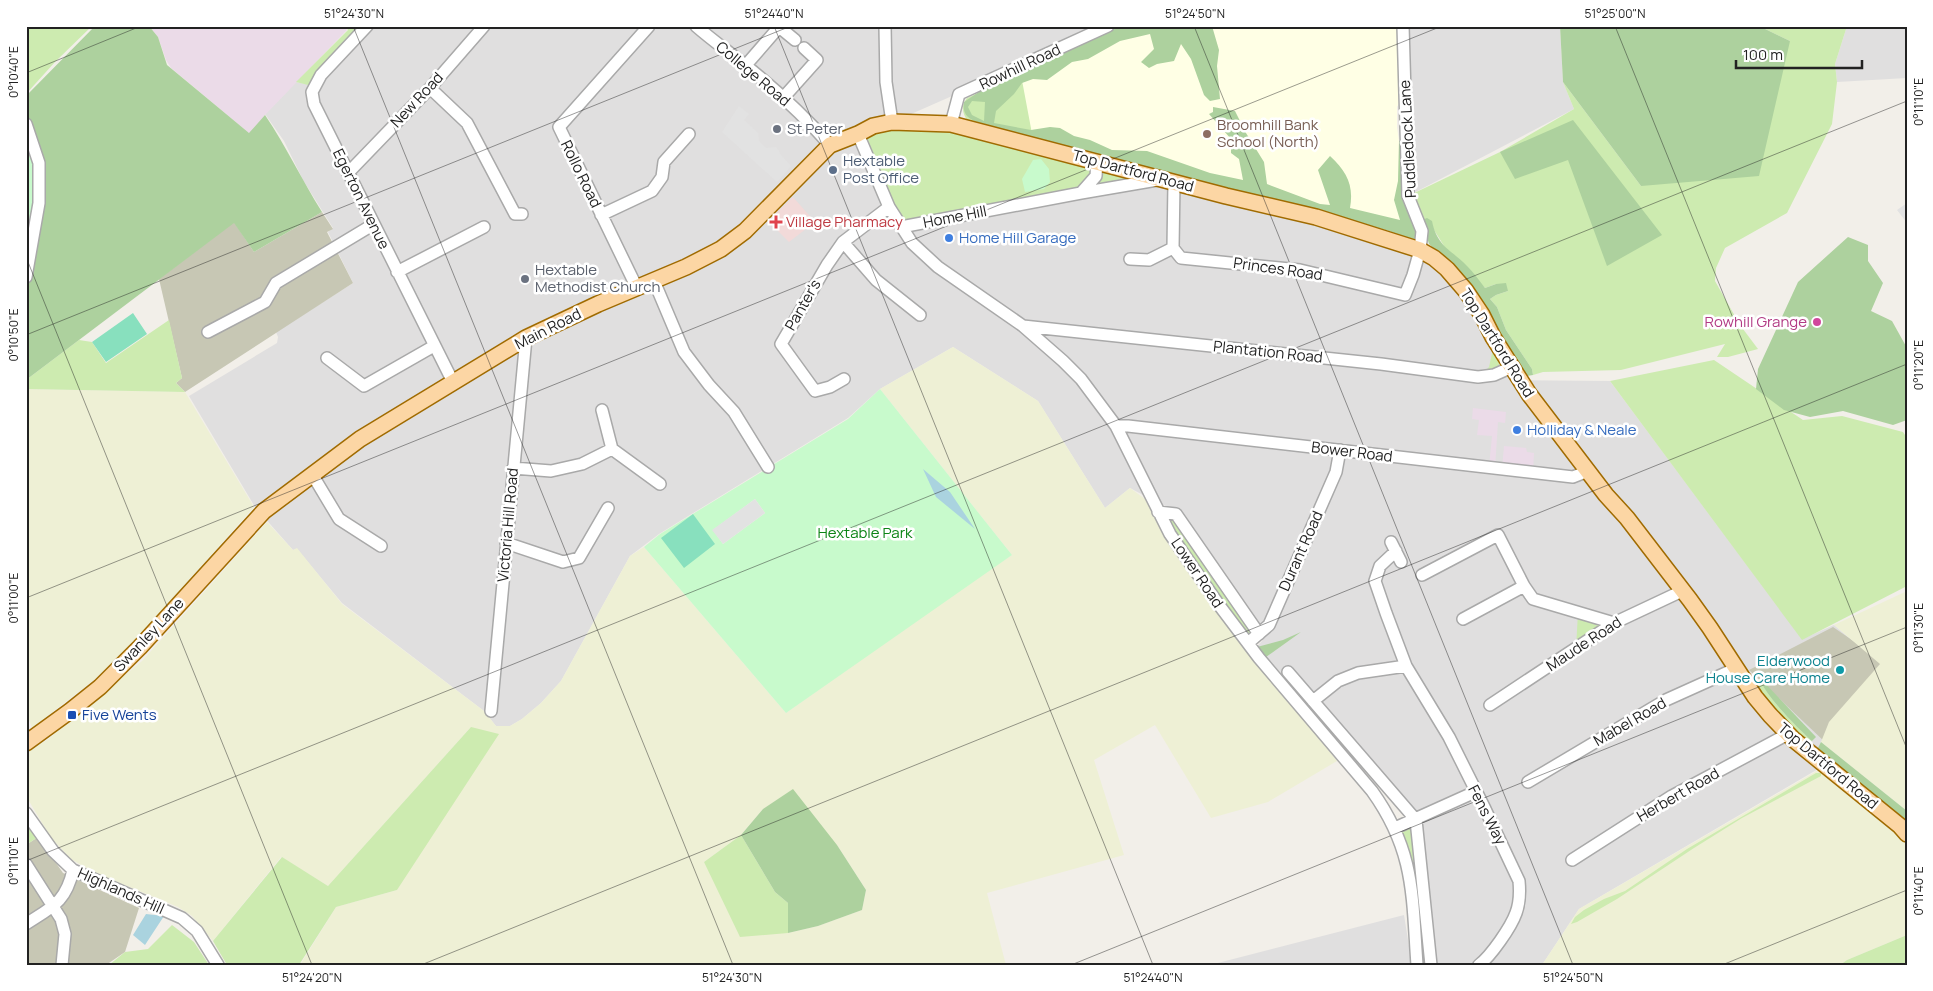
<svg xmlns="http://www.w3.org/2000/svg" width="1933" height="991" viewBox="0 0 1933 991" font-family="Manrope,sans-serif">
<rect width="100%" height="100%" fill="#f2efe9"/>
<path fill="#e0dfdf" d="M366,26H1111L893,122L1164,179L1420,250L1452,281L1511,380L1610,381L1802,639L1834,625L1880,664L1821,742L1818,769L1579,909L1542,965H1431L1416,820L1257,647L1266,636L1179,510L1162,505L1130,488L1105,508L1038,401L953,347L880,389L848,418L659,534L630,556L561,681L541,703L522,719L510,726H496L484,711L342,603L297,549L293,550L255,507L189,396L277,343L278,337L276,332L353,283L328,232L333,228L303,180L284,141L265,114L296,82L315,86Z
M1403,26H1560L1563,82L1574,109L1408,196Z
M1847,26H1907V78L1837,82L1835,64Z
M1404,915L1412,965H1210Z"/>
<path fill="#f2dad9" d="M793,197L815,222L789,242L768,221Z"/>
<path fill="#ebdbe8" d="M149,26H344L347,30L265,115L250,134L171,68L166,60L158,37Z
M1473,408L1506,412L1505,423L1498,422L1495,468L1489,467L1492,436L1477,435L1479,420L1472,419Z
M1504,446L1526,448L1527,452L1534,453L1533,473L1502,469Z"/>
<path fill="#ffffe5" d="M1122,26H1401L1402,98L1397,107V127L1399,141L1403,140L1407,238L1389,231L1330,214L1081,151L1061,145L964,102L983,89L995,86L1059,54Z"/>
<path fill="#c7c7b4" d="M322,212L333,229L327,232L353,283L185,392L176,383L182,378L159,279L234,222L254,252Z
M1833,627L1893,668L1827,744L1749,670Z
M38,837L63,873L139,908L125,952L106,965H26V845Z"/>
<path fill="#eef0d5" fill-rule="evenodd" d="M953,347L1038,401L1105,508L1130,488L1145,499L1165,536L1234,632L1247,646L1337,761L1268,802L1211,818L1155,725L1094,760L1124,855L987,893L1006,965H300L336,907L397,890L471,727L328,886L281,857L213,941L192,916L178,907L93,872L71,859L51,838L26,796V752L47,740L142,661L267,522L293,550L297,548L342,604L484,711L496,726H510L522,719L541,703L561,681L630,556L644,547L786,713L966,585L1012,555L880,389ZM763,809L837,845L866,890L862,910L818,926L788,933L704,862L741,835Z
M26,389L185,392L254,507L133,642L95,679L32,728L26,712Z
M1907,591V811L1821,742L1829,722L1880,664L1834,625Z
M1820,769L1890,827L1907,843V935L1847,960L1840,965H1542L1579,909Z"/>
<path fill="#cdebb0" d="M27,26H92L55,62L26,94Z
M345,26H359L308,85L296,82L348,30Z
M1759,26H1847L1835,64L1837,82L1832,124L1787,213L1725,248L1716,268L1715,281L1740,325L1758,349L1728,357H1717L1725,344L1621,370L1543,372L1533,375L1532,369L1506,330L1497,307L1490,299L1496,295L1508,291L1496,284L1485,288L1446,249L1434,230L1418,222L1408,196L1500,152L1574,109L1563,82L1641,186L1790,41Z
M1021,75L1033,139L967,120C962,112 961,106 967,98Z
M919,122L1164,179L901,227L858,135Z
M1476,313L1500,361L1498,369L1483,373L1489,367L1493,349L1472,315Z
M169,320L182,378L176,383L185,392L26,389V380L79,340L92,342L106,363Z
M1714,360L1803,420L1842,416L1903,432L1907,438V586L1802,640L1610,381Z
M1171,517L1253,632L1249,635L1245,633L1175,534L1168,521Z
M1578,613L1614,623L1576,648Z
M1761,679C1762,693 1800,730 1812,741L1807,745L1773,711L1753,682Z
M471,727L499,734L397,890L336,907L299,965H227L213,941L282,857L328,886Z
M1816,773H1821V776L1742,818L1694,848L1617,899L1577,922L1571,924L1575,917L1584,910L1604,899L1625,891L1687,849Z
M26,820L38,837L26,845Z
M1415,821L1431,965H1417L1412,891L1395,828Z
M741,835L775,892L788,903V933L740,937L704,862Z
M172,925L194,942L209,965H109L125,952L148,949Z
M1907,935V965H1840L1847,960Z"/>
<path fill="#add19e" fill-rule="evenodd" d="M95,26H149L158,37L167,65L249,133L265,115C286,146 302,180 322,212L254,252L234,223L26,380V324L36,144L26,117V96Z
M1122,26H1212L1219,50L1217,66L1220,99L1210,101L1204,95L1191,59L1181,44L1174,61L1157,64L1149,68L1141,62L1154,49L1150,34L1120,41L1088,59L1072,62L1047,80L1033,79L1022,83L1014,94L996,111L994,123L1031,130L1050,127L1060,128L1074,136L1090,140L1112,150L1147,151L1210,173L1243,180L1239,159L1231,153V139L1209,114L1213,112V107L1235,111L1246,133L1264,162L1267,184L1320,204L1330,205L1318,170L1330,156C1347,172 1354,185 1350,208L1400,220L1394,200L1398,181L1399,141L1403,140L1419,230V243L1389,231L1330,214L1081,151L978,122C968,119 962,114 964,102L983,89L995,86L1095,37ZM972,101L985,102L984,121L972,115L968,107Z
M1560,26H1759L1790,41L1759,176L1641,186L1563,82Z
M1573,120L1662,235L1607,266L1568,160L1515,179L1500,152Z
M1427,218L1432,221C1437,247 1452,250 1467,266C1474,273 1479,280 1485,288L1496,284L1506,283L1508,291L1496,295L1490,299L1497,307L1506,330L1532,369L1533,375L1527,376L1486,311L1459,272L1429,244L1422,220Z
M1848,237L1868,245V261L1883,283L1871,311L1892,321L1907,348V420L1893,425L1843,411L1810,417L1784,410L1756,389L1758,369L1798,282Z
M1301,632L1266,657L1257,647L1283,640Z
M1761,679L1816,737L1812,741C1801,731 1761,692 1761,679Z
M1821,742L1907,811V824L1817,750Z
M793,789L837,845L866,890L862,910L818,926L788,933V903L775,892L741,835L763,809Z"/>
<path fill="#c8facc" fill-rule="evenodd" d="M26,131L36,165L35,219H26Z
M1041,159L1049,169L1050,182L1044,189L1025,192L1022,179L1033,160Z
M880,389L1012,555L786,713L644,547L660,534L848,419ZM755,499L765,513L723,544L713,530Z"/>
<path fill="#88e0be" d="M133,313L147,334L106,362L92,342Z
M693,514L715,544L684,568L661,538Z"/>
<path fill="#e2e2e2" d="M739,106L749,114L744,120L758,133L759,141L766,148L776,147L779,151L780,154L791,166L777,182L722,132Z
M1907,203V223L1897,210Z
M755,499L765,513L723,544L712,530Z"/>
<path fill="#aad3df" d="M923,469L950,492L975,529L936,497Z
M146,914L164,916L145,945L133,935Z"/>
<g fill="none" stroke-linecap="round" stroke-linejoin="round">
<g stroke="#a9a9a9" stroke-width="14">
<path id="minor" d="M367,26L321,75L312,92L314,104L453,382
M696,26C712,40 729,52 745,65C775,89 804,116 830,145
M778,26L795,40
M885,26L886,82L892,122
M746,65L779,27
M430,88L467,123L515,214H522
M783,98L817,60L804,48
M26,124L39,163V203L26,277
M951,124L959,94L1108,26
M858,134L889,207L912,243L938,267L1023,326L1063,361L1081,379L1116,426L1170,534L1219,605L1259,658L1372,791C1415,851 1412,895 1417,965
M348,173L430,88L484,26
M1174,182L1173,248L1181,258L1300,270L1405,295L1413,275L1420,250L1422,231L1408,196L1403,26
M1081,193L1096,176L1097,161
M601,215L652,191L662,177L664,162L689,134
M901,227L1081,193L1157,180
M843,242L876,280L920,315
M1130,259L1149,260L1173,248
M397,272L484,227
M654,281L684,352L709,385L734,412L768,467
M637,288L559,127L649,26
M1023,326L1381,364L1478,377L1494,375L1512,367
M208,332L265,302L276,283L374,224
M327,358L364,386L434,346
M844,379L830,387L815,391L781,344L827,265L843,242L889,207
M602,410L612,449
M1116,426H1128L1573,477L1588,471
M513,468L551,471L582,464L612,449L660,484
M312,474L339,519L381,546
M1158,512L1176,514L1259,634
M1391,542L1401,562
M506,543L563,562L579,558L608,508
M1396,551L1380,566L1375,581L1386,613L1406,666L1449,737L1485,809L1519,881C1520,891 1520,902 1516,913C1511,927 1491,956 1479,965
M1422,575L1498,535L1524,586L1533,599L1614,623
M1463,619L1524,586
M1248,643L1269,625L1336,472L1340,450
M1288,672L1416,820L1431,965
M1313,701L1338,681L1358,673L1406,666
M1490,705L1614,623L1682,591
M491,711L526,338
M1528,782L1666,700L1737,668
M26,813L53,851L73,870L182,918L197,931L218,965
M1395,828L1475,792
M1572,860L1672,796L1788,734
M26,864L61,919L65,934L62,965
M26,924C52,907 66,902 73,870"/>
</g>
<g stroke="#a06b00" stroke-width="18">
<path id="major" d="M26,743L70,711L100,687L140,647L264,511L360,439L526,338L598,304L686,267L721,249L745,231L830,145L858,134L873,126L892,122L951,124L1226,196L1316,217L1420,250L1434,258L1447,269L1466,291L1482,315L1493,337L1529,394L1606,495L1627,518L1690,600L1710,628L1755,697L1770,715L1793,739L1900,826L1907,834"/>
</g>
<use href="#minor" stroke="#fff" stroke-width="11"/>
<use href="#major" stroke="#fcd6a4" stroke-width="15"/>
</g>
<path fill="none" stroke="#222" stroke-width="1" stroke-opacity="0.45" d="M353,26L733,965M774,26L1153,965M1194,26L1573,965M1615,26L1907,749M26,73L141,26M26,257L312,965M26,335L791,26M26,598L1442,26M26,861L1907,101M421,965L1907,364M1071,965L1907,627M1722,965L1907,890"/>
<g fill="#6b7280" stroke="#fff" stroke-width="2">
<circle cx="777" cy="129" r="5"/>
<circle cx="525" cy="279" r="5"/>
</g>
<circle fill="#8d6e63" stroke="#fff" stroke-width="2" cx="1207" cy="134" r="5"/>
<circle fill="#5c6f8a" stroke="#fff" stroke-width="2" cx="833" cy="170" r="5"/>
<path fill="#e0444e" stroke="#fff" stroke-width="2" d="M773.5 214.5h5v5h5v5h-5v5h-5v-5h-5v-5h5z"/>
<g fill="#3f7fe0" stroke="#fff" stroke-width="2">
<circle cx="949" cy="238" r="5"/>
<circle cx="1517" cy="430" r="5"/>
</g>
<circle fill="#d1479c" stroke="#fff" stroke-width="2" cx="1817" cy="322" r="5"/>
<circle fill="#0f9aa8" stroke="#fff" stroke-width="2" cx="1840" cy="670" r="5"/>
<rect fill="#1a4fb4" stroke="#fff" stroke-width="2" x="67" y="710" width="10" height="10" rx="2.5"/>
<g text-anchor="middle" stroke-width="5" stroke-linejoin="round" paint-order="stroke">
<g font-size="15" fill="#222" stroke="#fff">
<text transform="translate(1020 67) rotate(-25)" y="5">Rowhill Road</text>
<text transform="translate(753 74) rotate(40)" y="5">College Road</text>
<text transform="translate(417 100) rotate(-47)" y="5">New Road</text>
<text transform="translate(1408 139) rotate(-93)" y="5">Puddledock Lane</text>
<text transform="translate(1133 171) rotate(15)" y="5">Top Dartford Road</text>
<text transform="translate(581 174) rotate(64)" y="5">Rollo Road</text>
<text transform="translate(361 199) rotate(64)" y="5">Egerton Avenue</text>
<text transform="translate(955 217) rotate(-11)" y="5">Home Hill</text>
<text transform="translate(1278 269) rotate(8)" y="5">Princes Road</text>
<text transform="translate(803 305) rotate(-60)" y="5">Panter's</text>
<text transform="translate(548 329) rotate(-27)" y="5">Main Road</text>
<text transform="translate(1497 343) rotate(58)" y="5">Top Dartford Road</text>
<text transform="translate(1268 352) rotate(6)" y="5">Plantation Road</text>
<text transform="translate(1352 452) rotate(7)" y="5">Bower Road</text>
<text transform="translate(508 525) rotate(-85)" y="5">Victoria Hill Road</text>
<text transform="translate(1301 551) rotate(-66)" y="5">Durant Road</text>
<text transform="translate(1197 573) rotate(56)" y="5">Lower Road</text>
<text transform="translate(149 635) rotate(-47)" y="5">Swanley Lane</text>
<text transform="translate(1584 644) rotate(-33)" y="5">Maude Road</text>
<text transform="translate(1630 722) rotate(-30)" y="5">Mabel Road</text>
<text transform="translate(1828 766) rotate(40)" y="5">Top Dartford Road</text>
<text transform="translate(1678 795) rotate(-30)" y="5">Herbert Road</text>
<text transform="translate(1487 815) rotate(63)" y="5">Fens Way</text>
<text transform="translate(121 891) rotate(24)" y="5">Highlands Hill</text>
</g>
<g font-size="15" fill="#785e54" stroke="#fff" text-anchor="start">
<text x="1217" y="130">Broomhill Bank<tspan x="1217" dy="17">School (North)</tspan></text>
</g>
<g font-size="15" fill="#5b616d" stroke="#fff" text-anchor="start">
<text x="787" y="134">St Peter</text>
<text x="535" y="275">Hextable<tspan x="535" dy="17">Methodist Church</tspan></text>
</g>
<g font-size="15" fill="#4e5e75" stroke="#fff" text-anchor="start">
<text x="843" y="166">Hextable<tspan x="843" dy="17">Post Office</tspan></text>
</g>
<g font-size="15" fill="#be3a42" stroke="#fff" text-anchor="start">
<text x="786" y="227">Village Pharmacy</text>
</g>
<g font-size="15" fill="#366cbe" stroke="#fff" text-anchor="start">
<text x="959" y="243">Home Hill Garage</text>
<text x="1527" y="435">Holliday &amp; Neale</text>
</g>
<g font-size="15" fill="#b23c85" stroke="#fff" text-anchor="end">
<text x="1807" y="327">Rowhill Grange</text>
</g>
<g font-size="15" fill="#0c8416" stroke="#fff">
<text x="865" y="538">Hextable Park</text>
</g>
<g font-size="15" fill="#0d838f" stroke="#fff" text-anchor="end">
<text x="1830" y="666">Elderwood<tspan x="1830" dy="17">House Care Home</tspan></text>
</g>
<g font-size="15" fill="#164399" stroke="#fff" text-anchor="start">
<text x="82" y="720">Five Wents</text>
</g>
</g>
<rect width="1933" height="991" fill="none" stroke="#ffffff" stroke-width="55"/>
<path d="M1736 60v8h126v-8" fill="none" stroke="#222222" stroke-width="2.5"/>
<text x="1743" y="60" font-size="15" fill="#222222" stroke="#ffffff" stroke-width="4" paint-order="stroke">100 m</text>
<rect x="28" y="28" width="1878" height="936" fill="none" stroke="#222" stroke-width="2"/>
<g font-size="12" text-anchor="middle" fill="#222">
<text x="354" y="18">51°24'30"N</text>
<text x="774" y="18">51°24'40"N</text>
<text x="1195" y="18">51°24'50"N</text>
<text x="1615" y="18">51°25'00"N</text>
<text transform="translate(14 72) rotate(-90)" y="4">0°10'40"E</text>
<text transform="translate(1919 102) rotate(-90)" y="4">0°11'10"E</text>
<text transform="translate(14 335) rotate(-90)" y="4">0°10'50"E</text>
<text transform="translate(1919 365) rotate(-90)" y="4">0°11'20"E</text>
<text transform="translate(14 598) rotate(-90)" y="4">0°11'00"E</text>
<text transform="translate(1919 628) rotate(-90)" y="4">0°11'30"E</text>
<text transform="translate(14 861) rotate(-90)" y="4">0°11'10"E</text>
<text transform="translate(1919 891) rotate(-90)" y="4">0°11'40"E</text>
<text x="312" y="982">51°24'20"N</text>
<text x="732" y="982">51°24'30"N</text>
<text x="1153" y="982">51°24'40"N</text>
<text x="1573" y="982">51°24'50"N</text>
</g>
</svg>
